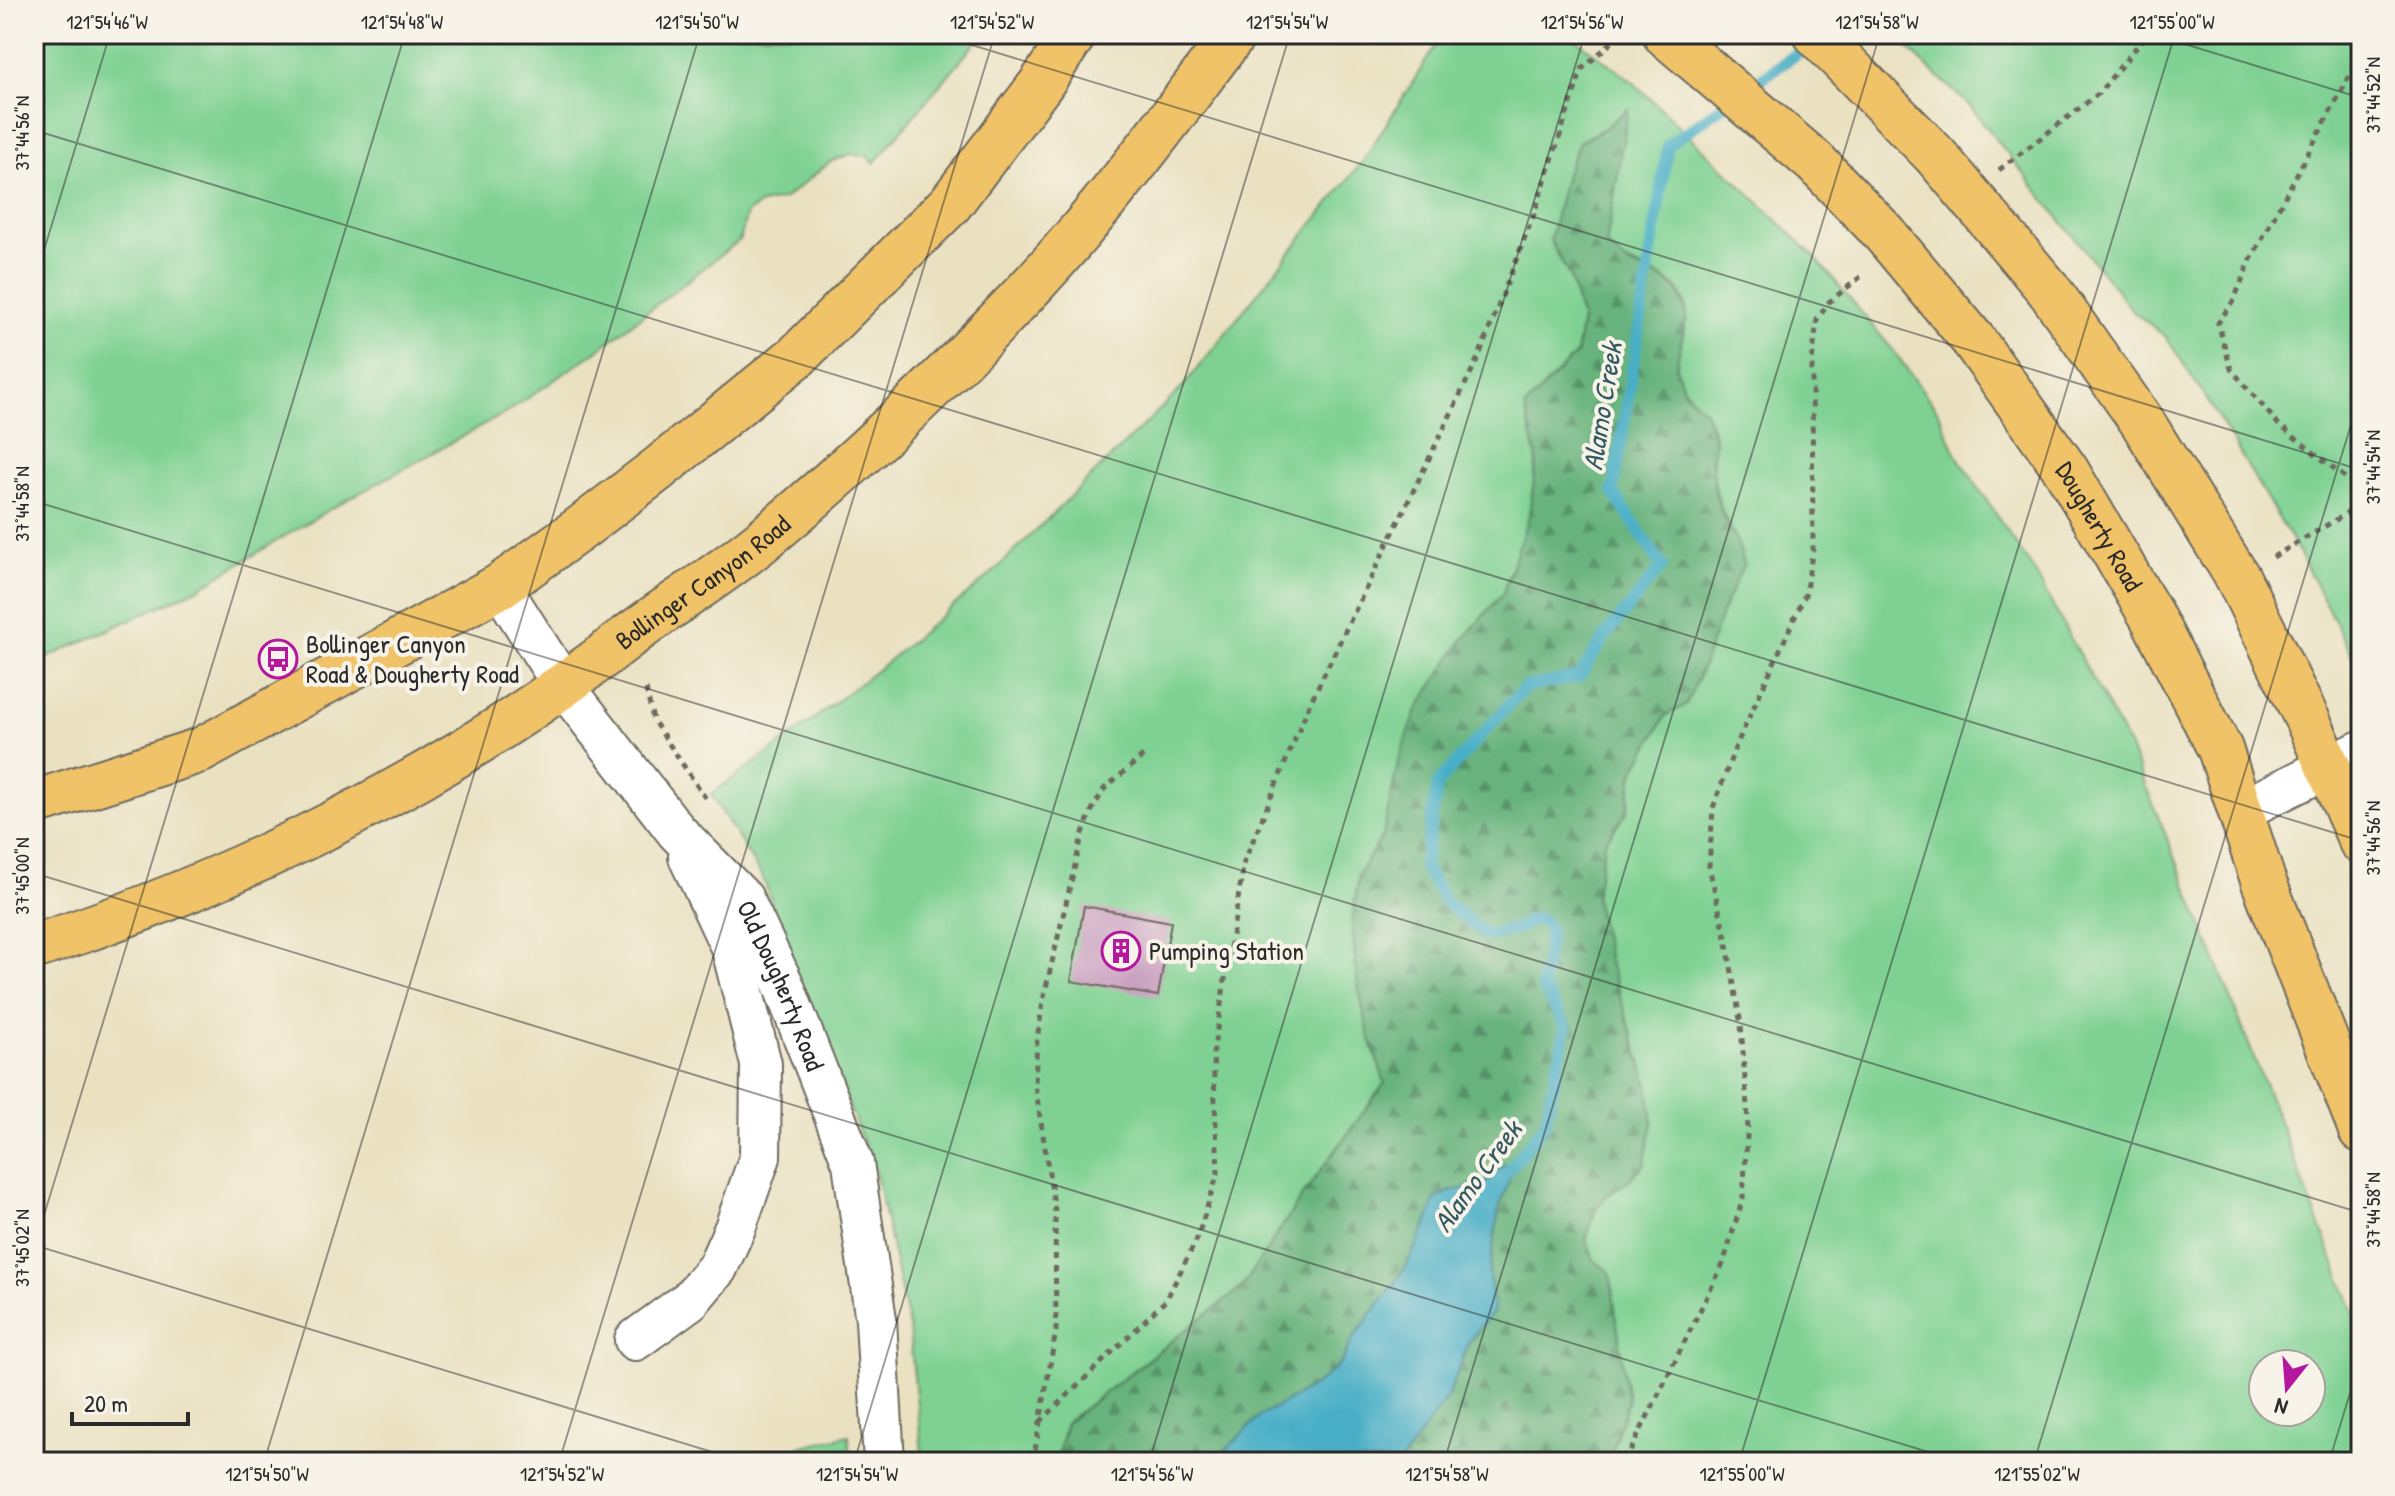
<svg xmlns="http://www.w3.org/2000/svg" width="2395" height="1496" viewBox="0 0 2395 1496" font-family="'Patrick Hand',sans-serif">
<defs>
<pattern id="forest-firs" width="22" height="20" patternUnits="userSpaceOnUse" patternTransform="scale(2)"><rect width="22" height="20" fill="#67b37d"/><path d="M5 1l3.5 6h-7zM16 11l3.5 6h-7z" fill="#559267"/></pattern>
</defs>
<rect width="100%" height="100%" fill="#f7f3e8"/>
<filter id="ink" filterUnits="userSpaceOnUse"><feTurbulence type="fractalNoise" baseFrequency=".0125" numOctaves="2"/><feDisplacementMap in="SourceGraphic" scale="16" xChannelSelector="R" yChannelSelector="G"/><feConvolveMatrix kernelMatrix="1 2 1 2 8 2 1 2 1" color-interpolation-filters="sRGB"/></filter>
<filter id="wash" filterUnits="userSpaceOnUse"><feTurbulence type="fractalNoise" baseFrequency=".006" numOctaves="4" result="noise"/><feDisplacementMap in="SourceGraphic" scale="32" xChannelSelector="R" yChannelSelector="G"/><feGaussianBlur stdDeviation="1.8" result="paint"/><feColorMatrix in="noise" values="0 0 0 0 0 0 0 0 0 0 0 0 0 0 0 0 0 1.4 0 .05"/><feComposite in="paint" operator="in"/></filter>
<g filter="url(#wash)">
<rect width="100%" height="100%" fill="#eae1c1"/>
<path fill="#7fd193" stroke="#557e5f" stroke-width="2" fill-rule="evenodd" d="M34,34H983L874,163L866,155L851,154L830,162L784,199L761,204L747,213L740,240L594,353L506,413L330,509L197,589L34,664Z
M1443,34H1569L1632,81L1814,256L1893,350L1939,413L1957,456L2034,571L2129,746L2183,877L2361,1330V1462H1608L1628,1401L1621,1360L1586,1239L1596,1209L1606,1196L1627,1182L1647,1082L1609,962L1594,898L1605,842L1627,812L1633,773L1666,715L1704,663L1721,614L1736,538C1721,514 1713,491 1713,462C1712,454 1716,445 1715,438C1711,409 1681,397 1677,369C1673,344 1698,317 1679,291C1663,269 1624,270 1606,245L1627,110L1605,128L1579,142L1550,240L1570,277L1582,320L1576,354L1525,407L1537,459L1529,516L1503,593L1461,642L1399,759L1383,835L1359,874L1352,924L1357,980L1369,1035L1385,1083L1305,1192L1243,1286L1066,1422L1056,1462H923L909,1328L876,1174L796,972L763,878L711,794L783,743L887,662L990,575L1181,389L1363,161ZM2263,1364H2311V1412H2263Z
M1892,34H2361V664L2357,665L2300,554L2220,420L2166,337L2134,312L1969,105Z
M849,1435L851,1462H735Z"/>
<path fill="url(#forest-firs)" stroke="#496f54" stroke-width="2" d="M1628,109L1606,245L1630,265L1662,278L1679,291L1687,315L1676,367L1684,391L1705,411L1715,439L1712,460L1715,492L1723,517L1736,538L1744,563L1721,614L1704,663L1686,705L1666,715L1633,773L1627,812L1605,842L1595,898L1609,962L1647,1082L1653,1123L1644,1165L1627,1182L1606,1196L1596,1209L1586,1239L1594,1260L1610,1272L1628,1401L1608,1462H1401L1449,1394L1469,1341L1494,1311L1489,1273L1499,1209L1509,1178L1487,1182L1436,1199L1428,1222L1404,1270L1353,1339L1341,1363L1317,1384L1259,1417L1214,1462H1056L1066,1423L1243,1286L1305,1192L1385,1083L1369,1036L1357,980L1352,924L1359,874L1383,835L1399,759L1418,708L1461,642L1503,593L1529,516L1537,459L1525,407L1576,354L1582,320L1570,277L1550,240L1566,174L1579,142L1605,128Z"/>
<path fill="#46aec6" stroke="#386c78" stroke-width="2" d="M1504,1164L1510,1178L1499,1209L1489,1273L1494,1311L1469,1341L1449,1394L1401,1462H1214L1259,1417L1317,1384L1341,1363L1353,1339L1404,1270L1428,1222L1435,1199L1449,1192L1487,1182Z"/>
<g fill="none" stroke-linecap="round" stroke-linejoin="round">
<path stroke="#46aec6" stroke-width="12" d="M1497,1185L1545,1124L1566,1027L1542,986L1550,932L1543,920L1531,919L1522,927L1488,936L1445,902L1424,866L1438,783L1525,687L1579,677L1607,634L1662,566L1613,492L1668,145L1813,42"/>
</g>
<g id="blocks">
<path fill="#c496bc" d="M1084,906L1171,922L1158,996L1071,981Z"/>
</g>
</g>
<g filter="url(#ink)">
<use href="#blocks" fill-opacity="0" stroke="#6e6b60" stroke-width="2"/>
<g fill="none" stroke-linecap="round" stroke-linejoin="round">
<g stroke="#6e6b60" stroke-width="44">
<g id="minor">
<path id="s1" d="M500,586L563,685L677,832L743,899L783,984L853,1163L876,1320L884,1462"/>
<path d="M2240,811L2361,751"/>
<path d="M635,1340L690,1300L717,1268L735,1228L760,1157L761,1064L732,949L689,857"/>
</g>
</g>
<g stroke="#6e6b60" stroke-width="48">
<g id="major">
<path d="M1665,34L1816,163"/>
<path d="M1816,34L1935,155"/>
<path d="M2049,290L2143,423L2238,578L2308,721L2361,841"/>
<path id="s2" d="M1974,341L2066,470L2151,615L2220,749L2263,880L2361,1130"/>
<path d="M34,803L201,750L500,586L581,528L658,469L797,356L950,204L1041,84L1074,34"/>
<path id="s3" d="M34,947C241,880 454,774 625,639C670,605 719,576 763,540C855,464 944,379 1026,292C1102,211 1168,122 1234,34"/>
</g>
</g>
<path stroke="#6e6b60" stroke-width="5" stroke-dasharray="6 6" stroke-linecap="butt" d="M2361,55L2249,263L2234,300L2218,323L2231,369L2279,425L2361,490
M1999,170L2098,94L2147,34
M2273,557L2361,505
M277,642L287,658
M646,689L653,720L708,802
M1040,1422L1166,1300L1197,1239L1218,1173L1213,1054L1244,862L1310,703L1479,356L1534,214L1582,69L1621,34
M1033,1462L1056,1331L1055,1211L1035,1085L1037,1039L1044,996L1082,836L1091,812L1104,789L1143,756
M1625,1462L1723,1264L1743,1198L1748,1121L1741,1025L1726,938L1709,867L1713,808L1735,748L1805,595L1813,549L1812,362L1817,320L1829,302L1864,274"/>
<use href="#minor" stroke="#fff" stroke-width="40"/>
<use href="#major" stroke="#f1c369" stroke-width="44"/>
<g stroke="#6e6b60" stroke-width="48" stroke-linecap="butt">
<path id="major-bridge" d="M1935,155L2049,290
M1816,163L1883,232L1974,341"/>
</g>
<use href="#major-bridge" stroke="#f1c369" stroke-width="44"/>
</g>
</g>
<path fill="none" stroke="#2b2b2b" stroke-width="2" stroke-opacity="0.45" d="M936,34L2361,470M2152,34L2361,98M34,130L2361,841M34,283L110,34M34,501L2361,1213M34,873L1961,1462M34,1245L745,1462M34,1248L405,34M264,1462L700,34M559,1462L995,34M854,1462L1290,34M1149,1462L1585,34M1444,1462L1880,34M1739,1462L2175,34M2034,1462L2361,392M2329,1462L2361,1357"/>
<defs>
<g id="bus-ring" transform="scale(2)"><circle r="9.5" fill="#f7f3e8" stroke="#b5179e" stroke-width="1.5"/><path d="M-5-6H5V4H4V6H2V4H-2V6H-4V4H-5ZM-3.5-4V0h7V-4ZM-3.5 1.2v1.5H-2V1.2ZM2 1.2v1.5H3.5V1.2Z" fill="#b5179e"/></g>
<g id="building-ring" transform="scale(2)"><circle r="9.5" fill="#f7f3e8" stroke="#b5179e" stroke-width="1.5"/><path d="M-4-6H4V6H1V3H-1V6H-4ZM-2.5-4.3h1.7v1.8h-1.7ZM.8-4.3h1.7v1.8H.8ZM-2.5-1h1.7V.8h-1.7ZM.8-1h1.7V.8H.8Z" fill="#b5179e"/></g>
</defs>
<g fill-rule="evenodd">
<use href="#bus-ring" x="278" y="659"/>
<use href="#building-ring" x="1121" y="951"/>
</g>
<g text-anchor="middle" stroke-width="8" stroke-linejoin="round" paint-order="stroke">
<g font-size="26" fill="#2b2b2b" stroke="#f7f3e8">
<text dy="9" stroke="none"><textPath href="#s2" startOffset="224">Dougherty Road</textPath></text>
<text dy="9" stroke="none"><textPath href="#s3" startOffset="766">Bollinger Canyon Road</textPath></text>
<text dy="9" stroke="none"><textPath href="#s1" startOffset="492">Old Dougherty Road</textPath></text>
</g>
<g font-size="26" fill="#2b2b2b" stroke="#f7f3e8" text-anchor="start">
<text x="306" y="653">Bollinger Canyon<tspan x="306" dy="30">Road &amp; Dougherty Road</tspan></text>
<text x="1149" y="960">Pumping Station</text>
</g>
<g font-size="28" font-style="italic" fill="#345961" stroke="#f7f3e8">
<text transform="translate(1602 406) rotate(-81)" y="10">Alamo Creek</text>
<text transform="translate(1477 1176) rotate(-54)" y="10">Alamo Creek</text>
</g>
</g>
<rect width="2395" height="1496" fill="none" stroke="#f7f3e8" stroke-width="88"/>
<g transform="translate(2287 1388) rotate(197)"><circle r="38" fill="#f7f3e8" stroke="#a5a39c" stroke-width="2"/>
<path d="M0-6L14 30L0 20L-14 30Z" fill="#b5179e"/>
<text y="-12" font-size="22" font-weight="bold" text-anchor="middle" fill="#2b2b2b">N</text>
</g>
<path d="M72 1412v12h116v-12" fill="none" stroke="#2b2b2b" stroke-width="4"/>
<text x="84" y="1412" font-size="24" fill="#2b2b2b" stroke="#f7f3e8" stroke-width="6" paint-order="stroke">20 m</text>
<rect x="44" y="44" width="2307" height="1408" fill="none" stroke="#2b2b2b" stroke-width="3"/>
<g font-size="20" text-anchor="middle" fill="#2b2b2b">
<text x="107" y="29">121°54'46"W</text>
<text x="402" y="29">121°54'48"W</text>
<text x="697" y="29">121°54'50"W</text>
<text x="992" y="29">121°54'52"W</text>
<text x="1287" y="29">121°54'54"W</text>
<text x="1582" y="29">121°54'56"W</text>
<text x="1877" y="29">121°54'58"W</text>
<text x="2172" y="29">121°55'00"W</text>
<text transform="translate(2373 95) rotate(-90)" y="7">37°44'52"N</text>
<text transform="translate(22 133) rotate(-90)" y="7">37°44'56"N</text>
<text transform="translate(2373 467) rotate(-90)" y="7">37°44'54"N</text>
<text transform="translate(22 504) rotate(-90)" y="7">37°44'58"N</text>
<text transform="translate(2373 838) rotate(-90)" y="7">37°44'56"N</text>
<text transform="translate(22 876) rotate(-90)" y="7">37°45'00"N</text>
<text transform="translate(2373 1210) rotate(-90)" y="7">37°44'58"N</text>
<text transform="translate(22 1248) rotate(-90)" y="7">37°45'02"N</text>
<text x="267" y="1481">121°54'50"W</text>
<text x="562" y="1481">121°54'52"W</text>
<text x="857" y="1481">121°54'54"W</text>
<text x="1152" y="1481">121°54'56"W</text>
<text x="1447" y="1481">121°54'58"W</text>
<text x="1742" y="1481">121°55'00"W</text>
<text x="2037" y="1481">121°55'02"W</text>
</g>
</svg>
